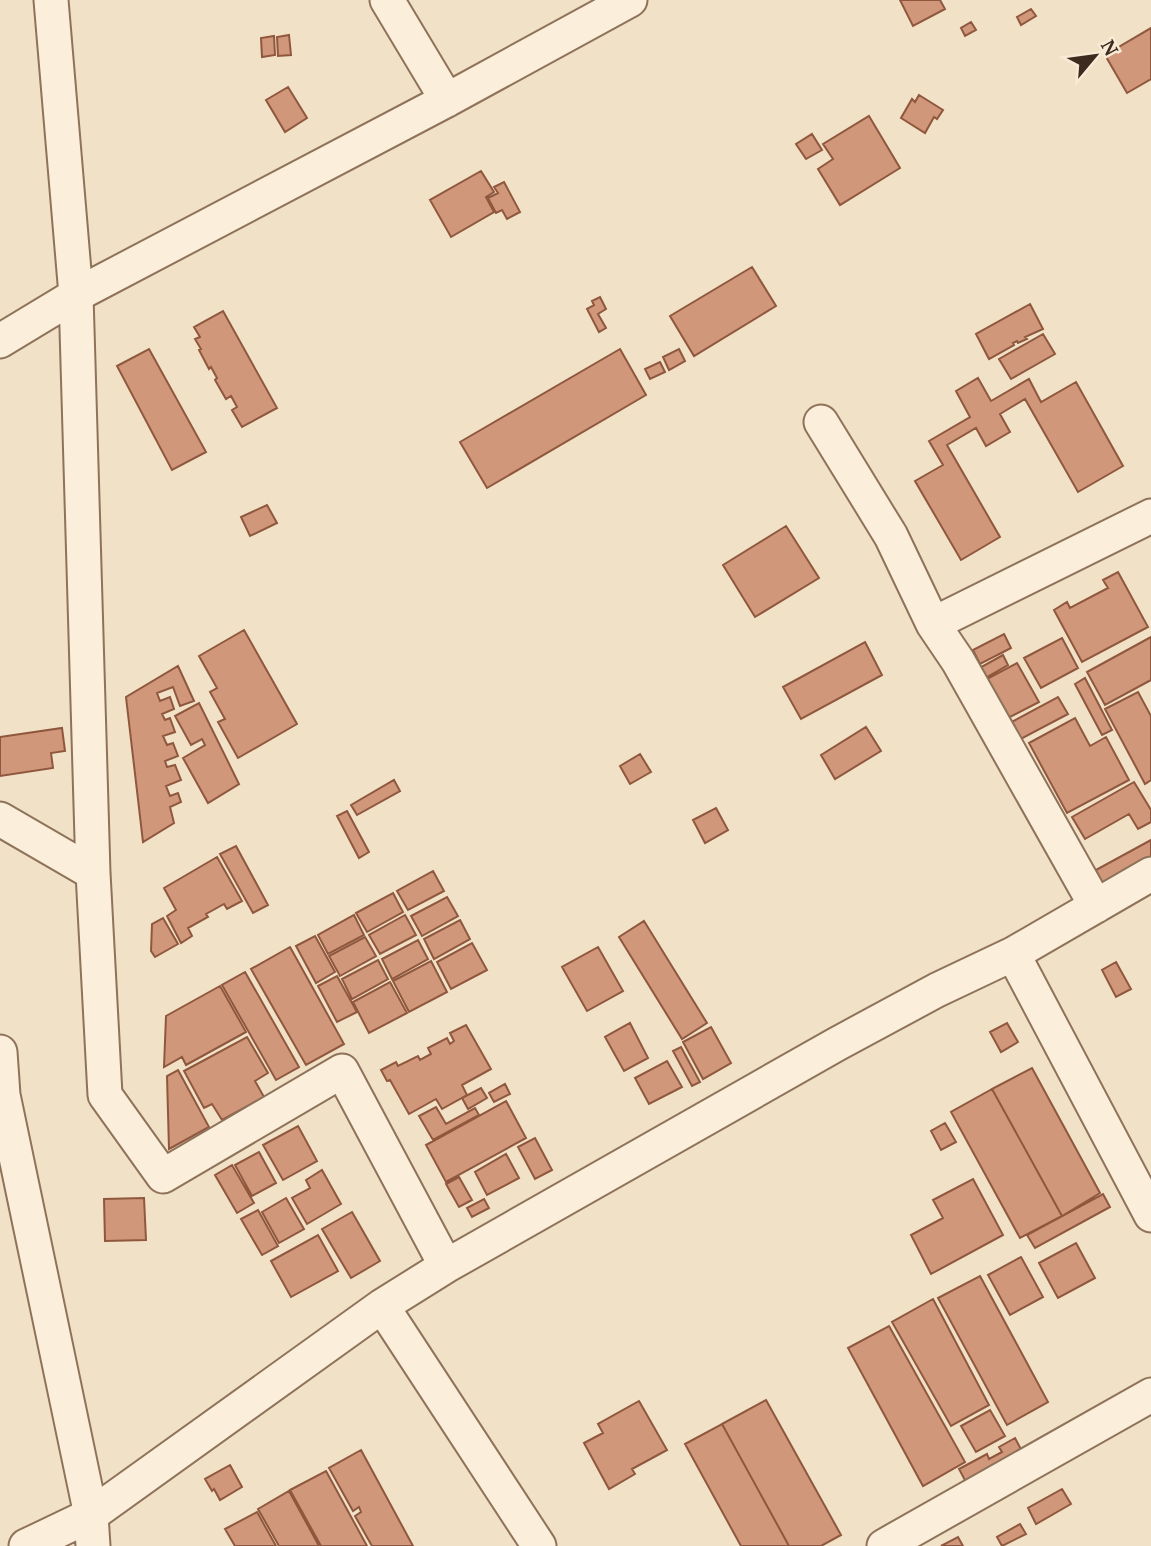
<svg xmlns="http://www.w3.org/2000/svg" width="1151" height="1546" viewBox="0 0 1151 1546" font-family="'PT Serif',serif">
<rect width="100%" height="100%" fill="#f1e1c6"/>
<path fill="#d1977a" stroke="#8f583e" stroke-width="2" d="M900,0H940L945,9L913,26Z
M1031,9L1036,16L1021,25L1017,17Z
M971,22L976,30L965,36L961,28Z
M1151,28V79L1127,93L1105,55Z
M289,35L291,55L278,56L277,37Z
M274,36L275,55L262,57L261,38Z
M288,87L307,118L285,132L266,100Z
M919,95L943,110L937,119L934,117L925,133L901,118L912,99L915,102Z
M869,116L900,168L840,205L818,169L833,159L823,144Z
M812,134L822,150L806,159L796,144Z
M481,171L494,192L486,197L494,212L451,237L430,200Z
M504,182L520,212L507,219L502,210L496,213L488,198L498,193L494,187Z
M752,267L776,306L694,356L670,316Z
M600,297L606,309L598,314L606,328L599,332L587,309L594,305L592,301Z
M1030,304L1043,329L1025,337L1027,339L1018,343L1017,341L1013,343L1014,345L989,359L976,334Z
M223,311L277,408L242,427L232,410L237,407L231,396L226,399L215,380L217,378L211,367L209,369L199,350L201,349L195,339L200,337L194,327Z
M1043,334L1055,354L1011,379L999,359Z
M149,349L206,452L172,470L117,366Z
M620,349L646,395L487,488L460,442Z
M679,349L685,361L669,370L663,357Z
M660,362L665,372L650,379L645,369Z
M978,378L991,401L1029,379L1041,402L1076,382L1123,466L1078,492L1025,399L1000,414L1010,432L986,446L976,428L947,445L1000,537L961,560L915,481L943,465L929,441L970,417L956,391Z
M267,505L277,523L250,536L241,517Z
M786,526L819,578L755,617L723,565Z
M1118,572L1148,627L1082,662L1054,610L1067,602L1070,608L1108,588L1103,580Z
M244,630L297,724L238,758L218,722L225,719L210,692L217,688L199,656Z
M1004,634L1011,648L980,664L973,650Z
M1151,637V680L1105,705L1087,672Z
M1062,638L1078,668L1041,688L1024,658Z
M865,642L882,675L801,719L783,687Z
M1003,655L1008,665L980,681L974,671Z
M1017,663L1039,702L1006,719L985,680Z
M178,666L194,701L180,706L173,687L157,693L160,701L170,697L174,709L162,714L165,720L170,718L175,732L163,736L167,745L173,743L178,756L165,761L167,767L175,765L181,780L166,786L170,796L178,793L181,802L170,807L174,823L143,842L126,697Z
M1085,678L1112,730L1102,735L1075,684Z
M1138,692L1151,716V780L1145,784L1105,709Z
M1058,697L1068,714L1017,741L1008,724Z
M199,703L239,784L208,803L183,758L205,745L202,739L191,745L175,716Z
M1075,718L1090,746L1106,737L1129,780L1067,813L1029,743Z
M866,727L881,751L835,779L821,755Z
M62,728L65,751L51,753L53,768L0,776V737Z
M640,754L651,772L630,784L620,766Z
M394,780L400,791L357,815L351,805Z
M1134,782L1151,810V822L1138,829L1129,814L1085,839L1072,817Z
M716,808L728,830L705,843L693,820Z
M347,811L369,852L359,858L337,816Z
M1151,840V858L1103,885L1096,870Z
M236,846L268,905L253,913L220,854Z
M217,857L242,901L227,909L224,904L206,914L208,917L188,928L192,936L181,943L167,916L176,910L164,888Z
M433,871L444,891L408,910L397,891Z
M393,893L403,912L367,932L356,913Z
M447,897L458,916L422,936L411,916Z
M354,915L364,935L328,954L318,935Z
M405,915L416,935L380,954L369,935Z
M163,918L178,944L155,957L151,951L152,924Z
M460,920L470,939L434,959L424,939Z
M644,921L707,1023L682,1039L619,937Z
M315,936L335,972L316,983L296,946Z
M365,937L376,956L340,976L329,956Z
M418,940L428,959L392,979L382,959Z
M472,943L487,970L451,989L437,962Z
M290,947L344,1044L306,1065L251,969Z
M598,947L623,991L587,1011L562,967Z
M378,960L388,979L352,999L342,979Z
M431,961L447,992L409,1012L393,981Z
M1116,962L1131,989L1116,997L1102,970Z
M245,972L299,1067L276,1080L222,985Z
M337,976L357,1012L337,1022L318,986Z
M390,982L407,1013L369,1033L353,1002Z
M220,986L246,1032L186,1065L182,1057L164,1067L166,1016Z
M630,1023L648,1058L624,1071L605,1037Z
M1007,1023L1018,1042L1001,1052L990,1032Z
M466,1025L491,1069L462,1085L467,1095L442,1109L436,1099L409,1114L390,1080L387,1081L381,1070L396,1062L398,1066L418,1056L420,1060L431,1054L428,1048L447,1038L450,1044L454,1041L450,1033Z
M711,1027L731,1063L703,1079L683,1042Z
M247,1037L268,1073L255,1081L264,1097L222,1120L212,1104L204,1108L184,1071Z
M681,1047L700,1082L692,1086L673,1051Z
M667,1061L682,1087L649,1104L635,1078Z
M1032,1068L1100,1193L1062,1216L992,1089Z
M178,1070L209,1127L169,1149L167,1076Z
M505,1084L510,1094L494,1102L489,1093Z
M481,1088L487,1098L468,1109L462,1098Z
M992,1089L1062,1216L1020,1238L951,1112Z
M506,1101L526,1138L446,1182L426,1145Z
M436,1107L446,1124L475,1108L479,1115L433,1140L419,1116Z
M945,1123L956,1142L941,1150L931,1131Z
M298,1126L317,1161L283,1180L263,1145Z
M535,1138L552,1170L535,1179L518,1147Z
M259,1152L276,1183L252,1196L235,1165Z
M506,1154L519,1178L487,1195L475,1172Z
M232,1165L254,1203L237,1213L215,1175Z
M322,1170L341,1204L307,1224L292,1198L310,1188L306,1180Z
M459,1177L472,1200L459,1207L446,1184Z
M973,1179L1003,1235L931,1274L911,1235L943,1218L933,1200Z
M1103,1194L1110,1207L1035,1248L1027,1235Z
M144,1198L146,1240L105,1241L104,1199Z
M286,1198L304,1229L279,1243L262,1212Z
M484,1199L489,1208L472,1217L467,1208Z
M258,1210L278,1246L262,1255L241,1219Z
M352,1212L380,1261L351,1278L322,1229Z
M318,1235L338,1271L291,1297L271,1261Z
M1076,1243L1095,1278L1058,1298L1039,1263Z
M1021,1257L1043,1297L1010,1315L988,1275Z
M980,1276L1048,1402L1007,1425L938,1298Z
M933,1299L989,1405L951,1426L892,1322Z
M889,1326L965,1462L923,1486L848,1348Z
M766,1400L841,1535L821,1546H789L722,1424Z
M639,1401L667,1450L632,1469L635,1474L609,1489L584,1443L603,1433L598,1424Z
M990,1410L1005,1436L976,1452L961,1426Z
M722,1424L789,1546H741L685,1444Z
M1015,1438L1024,1455L968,1486L959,1469L987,1454L989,1459L1002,1452L999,1447Z
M361,1450L413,1546H372L355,1516L361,1512L359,1507L353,1511L329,1468Z
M230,1465L242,1487L220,1500L214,1489L212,1491L205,1479Z
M326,1471L367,1546H321L290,1490Z
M1062,1489L1071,1504L1036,1524L1028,1508Z
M289,1491L319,1546H279L258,1509Z
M257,1512L276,1546H235L225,1529Z
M1020,1524L1026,1534L1002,1546L997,1537Z
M958,1537L963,1546H941Z"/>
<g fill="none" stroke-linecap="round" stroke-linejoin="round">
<g stroke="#8e725a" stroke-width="37">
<path id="minor" d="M51,0L76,295L93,873L105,1095L163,1176L342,1071L446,1266
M387,0L447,100
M0,341L76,295L447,100L630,0
M821,422L891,536L933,624L958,661L1096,906
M933,624L1151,516
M0,819L93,873
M1013,954L1151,1215
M0,1052L3,1095L91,1515L93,1546
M382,1306L539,1546
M26,1546L91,1515L382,1306L446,1266L837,1044L937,990L1013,954L1151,874
M884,1546L1151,1395"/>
</g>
<use href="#minor" stroke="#fbeeda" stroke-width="33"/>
</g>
<g transform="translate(1095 56) rotate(61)" stroke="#f8ebd6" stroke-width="5" paint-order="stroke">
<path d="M0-5L12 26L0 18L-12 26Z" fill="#3d2b1f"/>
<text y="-10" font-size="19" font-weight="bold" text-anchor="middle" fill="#3d2b1f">N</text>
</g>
</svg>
